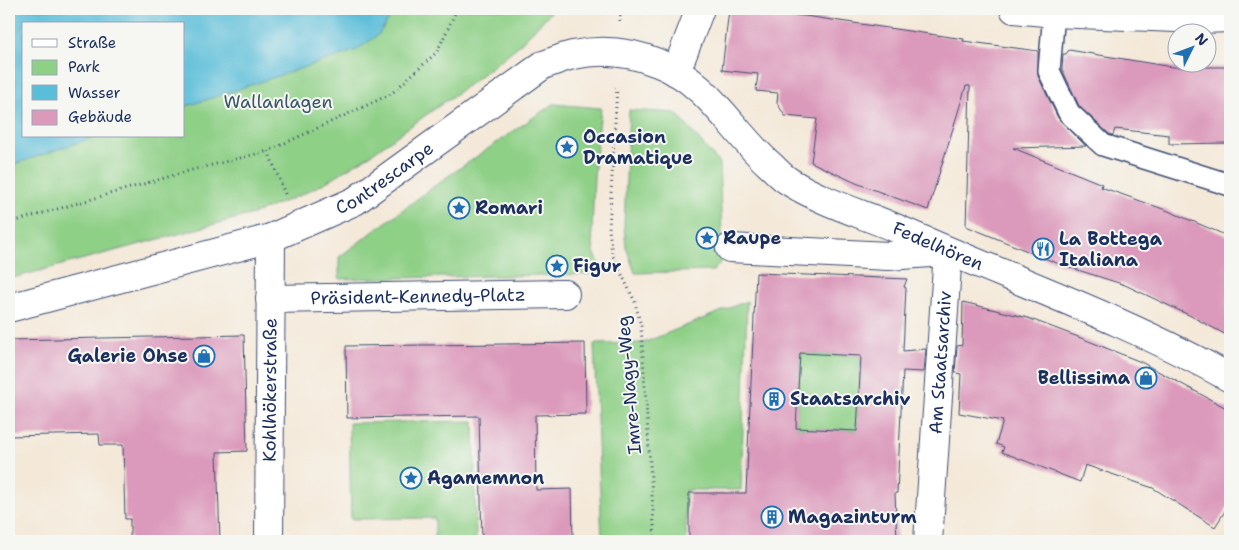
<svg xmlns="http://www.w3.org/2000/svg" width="1239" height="550" viewBox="0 0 1239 550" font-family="'Shantell Sans',sans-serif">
<rect width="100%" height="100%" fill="#f6f6f2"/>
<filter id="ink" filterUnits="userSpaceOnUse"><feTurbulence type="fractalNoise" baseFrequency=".02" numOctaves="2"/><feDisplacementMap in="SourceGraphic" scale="10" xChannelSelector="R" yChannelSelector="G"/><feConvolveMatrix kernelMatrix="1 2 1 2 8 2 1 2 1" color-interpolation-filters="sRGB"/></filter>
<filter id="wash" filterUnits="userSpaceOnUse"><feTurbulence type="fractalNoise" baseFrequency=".0096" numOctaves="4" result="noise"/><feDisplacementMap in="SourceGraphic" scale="20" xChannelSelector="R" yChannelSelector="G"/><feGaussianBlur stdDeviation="1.12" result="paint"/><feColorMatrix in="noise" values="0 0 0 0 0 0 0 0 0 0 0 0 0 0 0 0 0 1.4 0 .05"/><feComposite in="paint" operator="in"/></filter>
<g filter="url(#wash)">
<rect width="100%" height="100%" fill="#f4e9d9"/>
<path fill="#8fd087" stroke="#558072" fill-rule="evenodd" d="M9,9H554L517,47L471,83L370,155L326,182L303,194L253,214L9,279ZM24,24H184V136H24Z
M553,104L601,108L594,177L592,233L594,252L604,274L339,279V257L444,179Z
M629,110L676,113L719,163L723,260L713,271L635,273L626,247L624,226Z
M747,301L741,490H686V541H602L594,344L643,343Z
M800,353L861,356L857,431L796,428Z
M474,421L476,541H435V518L351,519L349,423Z"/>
<path fill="#5bbed9" stroke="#3b769c" d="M9,9H396L378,35L357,50L184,107V24H24V136H97L9,166Z"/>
<g id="blocks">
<path fill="#db9abb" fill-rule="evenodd" d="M729,9L805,16L964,39L963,41L1038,51V76L1058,118L1086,146L1013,148L1102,184L1101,187L1166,210L1230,237V337L1191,316L1125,285L1059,264L966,226L970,86H966L928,210L856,183L811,162L817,119L785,116L777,103L778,93L756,91L758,74L722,70Z
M1069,50L1172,67H1230V143L1169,144V135L1115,129L1113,135L1109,134L1079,106L1062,69L1063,54H1066Z
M756,273L907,279L904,287L906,288L903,351L926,349L924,372L903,371L897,493H895L897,541H689V493H746ZM800,353L861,356L857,431L796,428Z
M963,302L1028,318L1081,338L1141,362L1230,410V503L1215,527L1153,488L1085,465L1080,482L1002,452L1004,447L996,444L1003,421L959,413L961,374L955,373L957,346L962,345Z
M244,335L247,451L217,452L220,541H130V519H125L123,445H100L99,434L9,436V340Z
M585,343L586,414L535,415L536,490L572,489L573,541H482L479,416L347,418L346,346Z"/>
</g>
</g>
<g filter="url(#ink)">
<use href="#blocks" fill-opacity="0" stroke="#3c4b70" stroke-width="1"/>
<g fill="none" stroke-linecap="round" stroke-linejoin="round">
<g stroke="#3c4b70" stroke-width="24">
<path id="lane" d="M1054,13L1049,71L1069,113L1103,145L1230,185"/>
</g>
<g stroke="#3c4b70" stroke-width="30">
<g id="street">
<path d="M1014,9L1054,13L1201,19L1230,18"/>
<path d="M676,72L700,9"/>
<path d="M730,248L888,256L944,252"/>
<path id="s1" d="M270,299L565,294"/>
<path id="s2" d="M9,308L271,238L355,201L543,65C553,62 563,57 573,55C601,49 631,52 658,63C708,82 731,130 769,164C776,170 782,178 790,182C822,202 863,214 898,229C1008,278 1125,319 1230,378"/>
<path id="s3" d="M269,541L271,238"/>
<path id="s4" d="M928,541L948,252"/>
</g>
</g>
<path stroke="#3c4b70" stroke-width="3" stroke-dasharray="1 4" stroke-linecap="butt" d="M620,21L621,9
M617,87L609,229L612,254L635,302L641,326L655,541
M285,194L268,151L391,94L437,52L457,9
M9,223L192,170L268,151"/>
<use href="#lane" stroke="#fff" stroke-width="21"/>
<use href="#street" stroke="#fff" stroke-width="28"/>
</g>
</g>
<defs>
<g id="sight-ring" transform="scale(1.125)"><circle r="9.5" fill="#f6f6f2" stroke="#1f6fb2" stroke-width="1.5"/><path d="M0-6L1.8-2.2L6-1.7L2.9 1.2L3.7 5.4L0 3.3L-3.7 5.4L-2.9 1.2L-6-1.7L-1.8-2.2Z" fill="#1f6fb2"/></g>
<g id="restaurant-ring" transform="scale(1.125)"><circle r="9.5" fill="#f6f6f2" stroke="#1f6fb2" stroke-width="1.5"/><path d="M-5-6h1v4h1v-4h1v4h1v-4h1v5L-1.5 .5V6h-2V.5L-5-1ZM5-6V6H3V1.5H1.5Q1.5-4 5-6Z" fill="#1f6fb2"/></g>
<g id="shop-ring" transform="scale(1.125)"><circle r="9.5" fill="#f6f6f2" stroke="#1f6fb2" stroke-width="1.5"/><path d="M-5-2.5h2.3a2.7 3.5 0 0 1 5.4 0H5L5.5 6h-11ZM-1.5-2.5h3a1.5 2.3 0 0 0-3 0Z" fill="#1f6fb2"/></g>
<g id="building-ring" transform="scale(1.125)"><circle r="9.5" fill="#f6f6f2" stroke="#1f6fb2" stroke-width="1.5"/><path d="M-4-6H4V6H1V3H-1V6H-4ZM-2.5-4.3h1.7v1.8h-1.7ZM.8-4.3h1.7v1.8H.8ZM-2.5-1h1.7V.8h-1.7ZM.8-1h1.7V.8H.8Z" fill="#1f6fb2"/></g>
</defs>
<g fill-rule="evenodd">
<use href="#sight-ring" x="567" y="147"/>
<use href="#sight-ring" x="459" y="208"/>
<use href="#sight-ring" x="707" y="238"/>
<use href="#restaurant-ring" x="1043" y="249"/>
<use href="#sight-ring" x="557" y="266"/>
<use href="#shop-ring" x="204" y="356"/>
<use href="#shop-ring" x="1146" y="378"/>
<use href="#building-ring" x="774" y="399"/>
<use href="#sight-ring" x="411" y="478"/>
<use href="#building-ring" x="772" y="517"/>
</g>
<g text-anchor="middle" stroke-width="4" stroke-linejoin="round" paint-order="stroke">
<g font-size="18" fill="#385768" stroke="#f6f6f2">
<text x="278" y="108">Wallanlagen</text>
</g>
<g font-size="18" font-weight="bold" fill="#1b2f5e" stroke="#f6f6f2" text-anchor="start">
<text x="583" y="143">Occasion<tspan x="583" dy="21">Dramatique</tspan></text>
<text x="475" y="214">Romari</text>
<text x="723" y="244">Raupe</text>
<text x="1059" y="245">La Bottega<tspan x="1059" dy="21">Italiana</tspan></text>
<text x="573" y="272">Figur</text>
<text x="188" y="362" text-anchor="end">Galerie Ohse</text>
<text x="1130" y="384" text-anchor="end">Bellissima</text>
<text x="790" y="405">Staatsarchiv</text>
<text x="427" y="484">Agamemnon</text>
<text x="788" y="523">Magazinturm</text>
</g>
<g font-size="18" fill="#1b2f5e" stroke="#f6f6f2">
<text dy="6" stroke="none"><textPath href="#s2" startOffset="400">Contrescarpe</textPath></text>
<text dy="6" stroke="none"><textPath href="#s2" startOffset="1054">Fedelhören</textPath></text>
<text dy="6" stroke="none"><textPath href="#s1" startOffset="148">Präsident-Kennedy-Platz</textPath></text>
<text dy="6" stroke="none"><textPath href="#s4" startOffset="179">Am Staatsarchiv</textPath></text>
<text transform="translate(629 385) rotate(-95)" y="6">Imre-Nagy-Weg</text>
<text dy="6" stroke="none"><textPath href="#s3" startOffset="151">Kohlhökerstraße</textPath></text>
</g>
</g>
<rect width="1239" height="550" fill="none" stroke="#f6f6f2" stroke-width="30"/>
<rect x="22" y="22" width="162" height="115" fill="#f6f6f2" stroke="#9ea6b7"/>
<rect x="32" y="39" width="25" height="8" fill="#ffffff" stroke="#9ea6b7"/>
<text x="68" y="48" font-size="15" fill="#1b2f5e">Straße</text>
<rect x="32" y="60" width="25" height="15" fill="#8fd087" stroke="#9ea6b7"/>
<text x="68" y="72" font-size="15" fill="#1b2f5e">Park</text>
<rect x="32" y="85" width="25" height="15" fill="#5bbed9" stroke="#9ea6b7"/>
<text x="68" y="98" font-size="15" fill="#1b2f5e">Wasser</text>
<rect x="32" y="110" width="25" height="15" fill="#db9abb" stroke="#9ea6b7"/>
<text x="68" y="122" font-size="15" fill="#1b2f5e">Gebäude</text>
<g transform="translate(1192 48) rotate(48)"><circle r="24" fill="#f6f6f2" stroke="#9ea6b7"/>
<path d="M0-4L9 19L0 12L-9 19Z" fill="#1f6fb2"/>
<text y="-8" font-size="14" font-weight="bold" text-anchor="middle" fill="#1b2f5e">N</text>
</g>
</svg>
